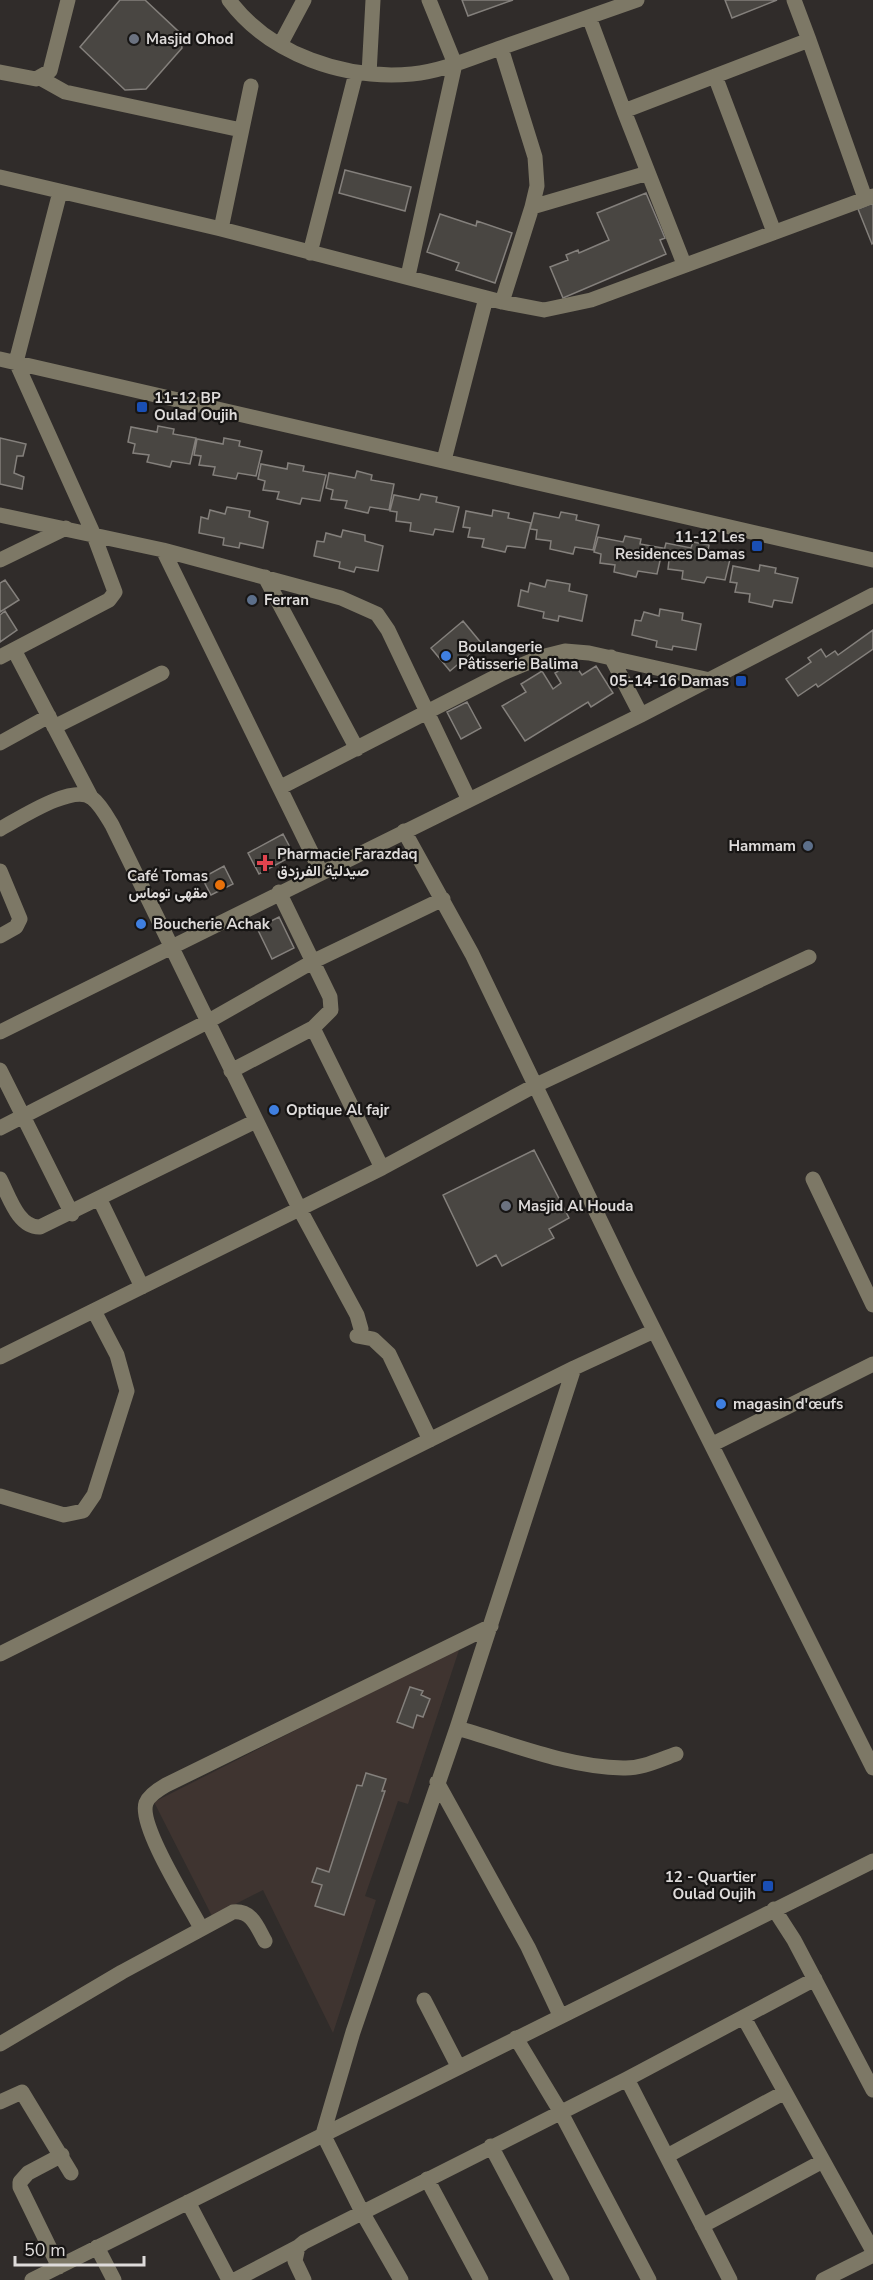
<svg xmlns="http://www.w3.org/2000/svg" width="873" height="2280" viewBox="0 0 873 2280" font-family="'Nunito Sans',Vazirmatn,sans-serif">
<rect width="100%" height="100%" fill="#302c2a"/>
<path fill="#3f3430" d="M460,1647L408,1804L398,1801L365,1896L376,1900L333,2033L263,1890L212,1916L154,1802Z"/>
<path fill="#494642" stroke="#84807c" stroke-width="1.5" d="M120,0H145L179,32L182,48L146,89L125,90L80,47Z
M462,0H513L468,16Z
M725,0H777L732,18Z
M345,170L411,187L405,211L339,193Z
M646,193L665,238L660,240L666,254L563,298L550,267L568,260L566,255L578,250L579,253L609,240L597,213Z
M873,203V243L872,244L858,209Z
M440,214L476,226L477,221L512,233L495,283L456,270L459,263L427,252Z
M158,426L174,429L173,434L196,438L190,464L172,461L170,467L147,462L149,455L133,453L135,444L128,442L131,427L157,432Z
M0,438L26,444L23,456H17L14,473L24,477L22,489L0,484Z
M224,438L240,441L239,446L262,451L256,476L238,473L236,479L213,475L215,467L199,465L201,456L194,455L197,439L223,444Z
M288,463L304,466L303,471L326,475L320,501L302,498L300,504L277,499L279,492L263,490L265,481L258,479L261,464L287,469Z
M357,471L372,475L371,480L394,484L389,510L370,507L368,513L345,508L347,501L331,499L333,490L326,488L329,473L355,478Z
M421,494L437,497L436,502L459,507L453,532L435,529L433,535L410,531L411,523L396,521L397,512L390,511L394,495L419,500Z
M227,507L250,511L249,517L268,522L263,548L240,543L239,548L223,545L224,538L199,533L201,517L208,519L210,510L225,514Z
M493,510L509,513L508,518L531,523L525,548L507,546L505,552L482,547L484,539L468,537L470,528L463,527L466,511L492,516Z
M561,512L577,515L576,520L599,525L593,550L575,547L573,554L550,549L551,541L536,539L537,530L530,529L534,513L559,518Z
M343,530L365,535V541L383,546L378,571L356,567L354,572L339,568L340,562L314,556L317,541L324,542L326,533L341,537Z
M625,536L641,539L640,544L663,548L657,574L638,571L636,577L614,572L615,565L600,563L601,554L594,552L598,537L623,542Z
M693,542L709,545L708,550L731,555L725,580L707,577L704,583L682,579L683,571L668,569L669,560L662,558L666,543L691,548Z
M760,565L776,568L775,573L798,578L792,603L774,600L772,607L749,602L750,594L735,592L737,583L730,582L733,566L759,571Z
M5,580L19,600L0,612V583Z
M547,580L570,584L569,591L587,595L582,621L559,616L558,621L543,618L544,612L518,606L521,590L528,592L530,583L545,587Z
M660,609L683,613L682,620L701,624L696,650L673,646L672,650L656,647L657,641L632,635L635,620L641,621L644,612L659,616Z
M5,611L17,630L0,642V615Z
M463,621L482,644L450,671L431,648Z
M873,630V649L818,687L816,684L798,696L786,679L811,662L808,658L821,649L826,657L835,651L838,655Z
M573,662L582,675L596,666L613,693L591,707L588,702L525,741L502,706L526,692L521,684L542,671L553,689L561,683L555,673Z
M467,702L481,728L461,739L447,712Z
M283,834L294,855L259,874L248,853Z
M224,866L233,884L211,895L202,878Z
M279,917L294,948L272,959L257,928Z
M534,1150L569,1218L549,1229L554,1238L502,1266L496,1255L477,1266L443,1195Z
M410,1687L423,1691L421,1695L430,1699L423,1717L417,1715L413,1728L397,1722Z
M366,1773L386,1779L382,1791H385L344,1915L315,1906L322,1885L312,1882L317,1868L329,1872L357,1785L362,1786Z"/>
<g fill="none" stroke-linecap="round" stroke-linejoin="round">
<path stroke="#7d7866" stroke-width="15" d="M229,0C270,55 345,80 412,74C443,71 474,57 503,47C548,31 592,16 637,0
M589,17L624,111
M809,40L865,198
M280,45L304,0
M501,48L535,157L537,186L532,207
M0,72L36,79L50,71L68,0
M369,74L373,0
M715,76L774,232
M40,78L65,92L241,130
M0,177L221,229L502,302L544,310L591,300L873,196
M221,229L251,86
M310,253L356,73
M684,264L624,111L809,40L794,0
M408,276L455,64L429,0
M502,302L532,207L648,173
M0,359L873,560
M444,460L486,298
M0,515L163,550L341,598L377,614L388,630L469,800
M163,550L321,872
M0,560L66,528
M265,577L357,749
M14,650L91,797
M0,657L109,600L115,592L93,533L16,362L60,192
M611,657L641,715
M54,727L162,673
M0,743L49,716
M281,787L503,673L541,657L565,651L589,653L710,680
M0,829C19,819 73,783 92,798C100,804 106,815 112,825L299,1208L357,1315L361,1329
M404,831L472,954L628,1278L873,1768
M0,871L20,919L16,927L0,936
M313,1028L382,1168
M0,1032L641,715L873,595
M0,1070L72,1214
M231,1071L313,1028L331,1010L330,997L279,892
M0,1128L207,1022L314,961L443,899
M0,1179C9,1196 18,1228 40,1227L256,1121
M813,1179L873,1305
M100,1200L142,1287
M357,1336L373,1339L389,1354L430,1440
M0,1357L382,1168L534,1086L809,957
M713,1444L873,1364
M0,1496L64,1515L83,1511L94,1495L127,1391L117,1355L94,1311
M0,1654L574,1368L654,1331
M457,1728C510,1743 567,1767 623,1768C641,1769 659,1760 676,1754
M437,1782L528,1947L560,2015
M774,1909L794,1940L873,2090
M201,1928C189,1905 138,1825 146,1803C149,1795 159,1789 166,1785L491,1626
M424,2000L458,2066
M744,2018L873,2251
M516,2038L560,2111L649,2280
M0,2044L122,1972L233,1912C252,1910 257,1927 265,1941
M627,2079L730,2280
M0,2102L22,2092L71,2173
M491,2146L562,2280
M667,2156L785,2092
M427,2179L481,2280
M188,2202L229,2280
M702,2226L823,2161
M97,2247L114,2280
M59,2267L20,2187V2182L28,2173L62,2155
M32,2280L873,1861
M235,2280L298,2247
M304,2280L295,2261L298,2247L304,2242L627,2079L815,1979
M401,2280L362,2212L323,2134L353,2032L457,1728L574,1368
M823,2280L873,2255"/>
</g>
<g fill="#6b7280" stroke="#171514" stroke-width="2">
<circle cx="134" cy="39" r="6"/>
<circle cx="506" cy="1206" r="6"/>
</g>
<g fill="#1a4fb4" stroke="#171514" stroke-width="2">
<rect x="136" y="401" width="12" height="12" rx="3"/>
<rect x="751" y="540" width="12" height="12" rx="3"/>
<rect x="735" y="675" width="12" height="12" rx="3"/>
<rect x="762" y="1880" width="12" height="12" rx="3"/>
</g>
<g fill="#5c6f8a" stroke="#171514" stroke-width="2">
<circle cx="252" cy="600" r="6"/>
<circle cx="808" cy="846" r="6"/>
</g>
<g fill="#3f7fe0" stroke="#171514" stroke-width="2">
<circle cx="446" cy="656" r="6"/>
<circle cx="141" cy="924" r="6"/>
<circle cx="274" cy="1110" r="6"/>
<circle cx="721" cy="1404" r="6"/>
</g>
<path fill="#e0444e" stroke="#171514" stroke-width="2" d="M262 854h6v6h6v6h-6v6h-6v-6h-6v-6h6z"/>
<circle fill="#e8710a" stroke="#171514" stroke-width="2" cx="220" cy="885" r="6"/>
<g text-anchor="middle" stroke-width="4.5" stroke-linejoin="round" paint-order="stroke">
<g font-size="15" font-weight="bold" fill="#dedbda" stroke="#171514" text-anchor="start">
<text x="146" y="44">Masjid Ohod</text>
<text x="154" y="403">11-12 BP<tspan x="154" dy="17">Oulad Oujih</tspan></text>
<text x="745" y="542" text-anchor="end">11-12 Les<tspan x="745" dy="17">Residences Damas</tspan></text>
<text x="264" y="605">Ferran</text>
<text x="458" y="652">Boulangerie<tspan x="458" dy="17">Pâtisserie Balima</tspan></text>
<text x="729" y="686" text-anchor="end">05-14-16 Damas</text>
<text x="796" y="851" text-anchor="end">Hammam</text>
<text x="277" y="859">Pharmacie Farazdaq<tspan x="277" dy="17">صيدلية الفرزدق</tspan></text>
<text x="208" y="881" text-anchor="end">Café Tomas<tspan x="208" dy="17">مقهى توماس</tspan></text>
<text x="153" y="929">Boucherie Achak</text>
<text x="286" y="1115">Optique Al fajr</text>
<text x="518" y="1211">Masjid Al Houda</text>
<text x="733" y="1409">magasin d'œufs</text>
<text x="756" y="1882" text-anchor="end">12 - Quartier<tspan x="756" dy="17">Oulad Oujih</tspan></text>
</g>
</g>
<path d="M15 2256v9h129v-9" fill="none" stroke="#dedbda" stroke-width="3"/>
<text x="24" y="2256" font-size="18" fill="#dedbda" stroke="#171514" stroke-width="4.5" paint-order="stroke">50 m</text>
</svg>
